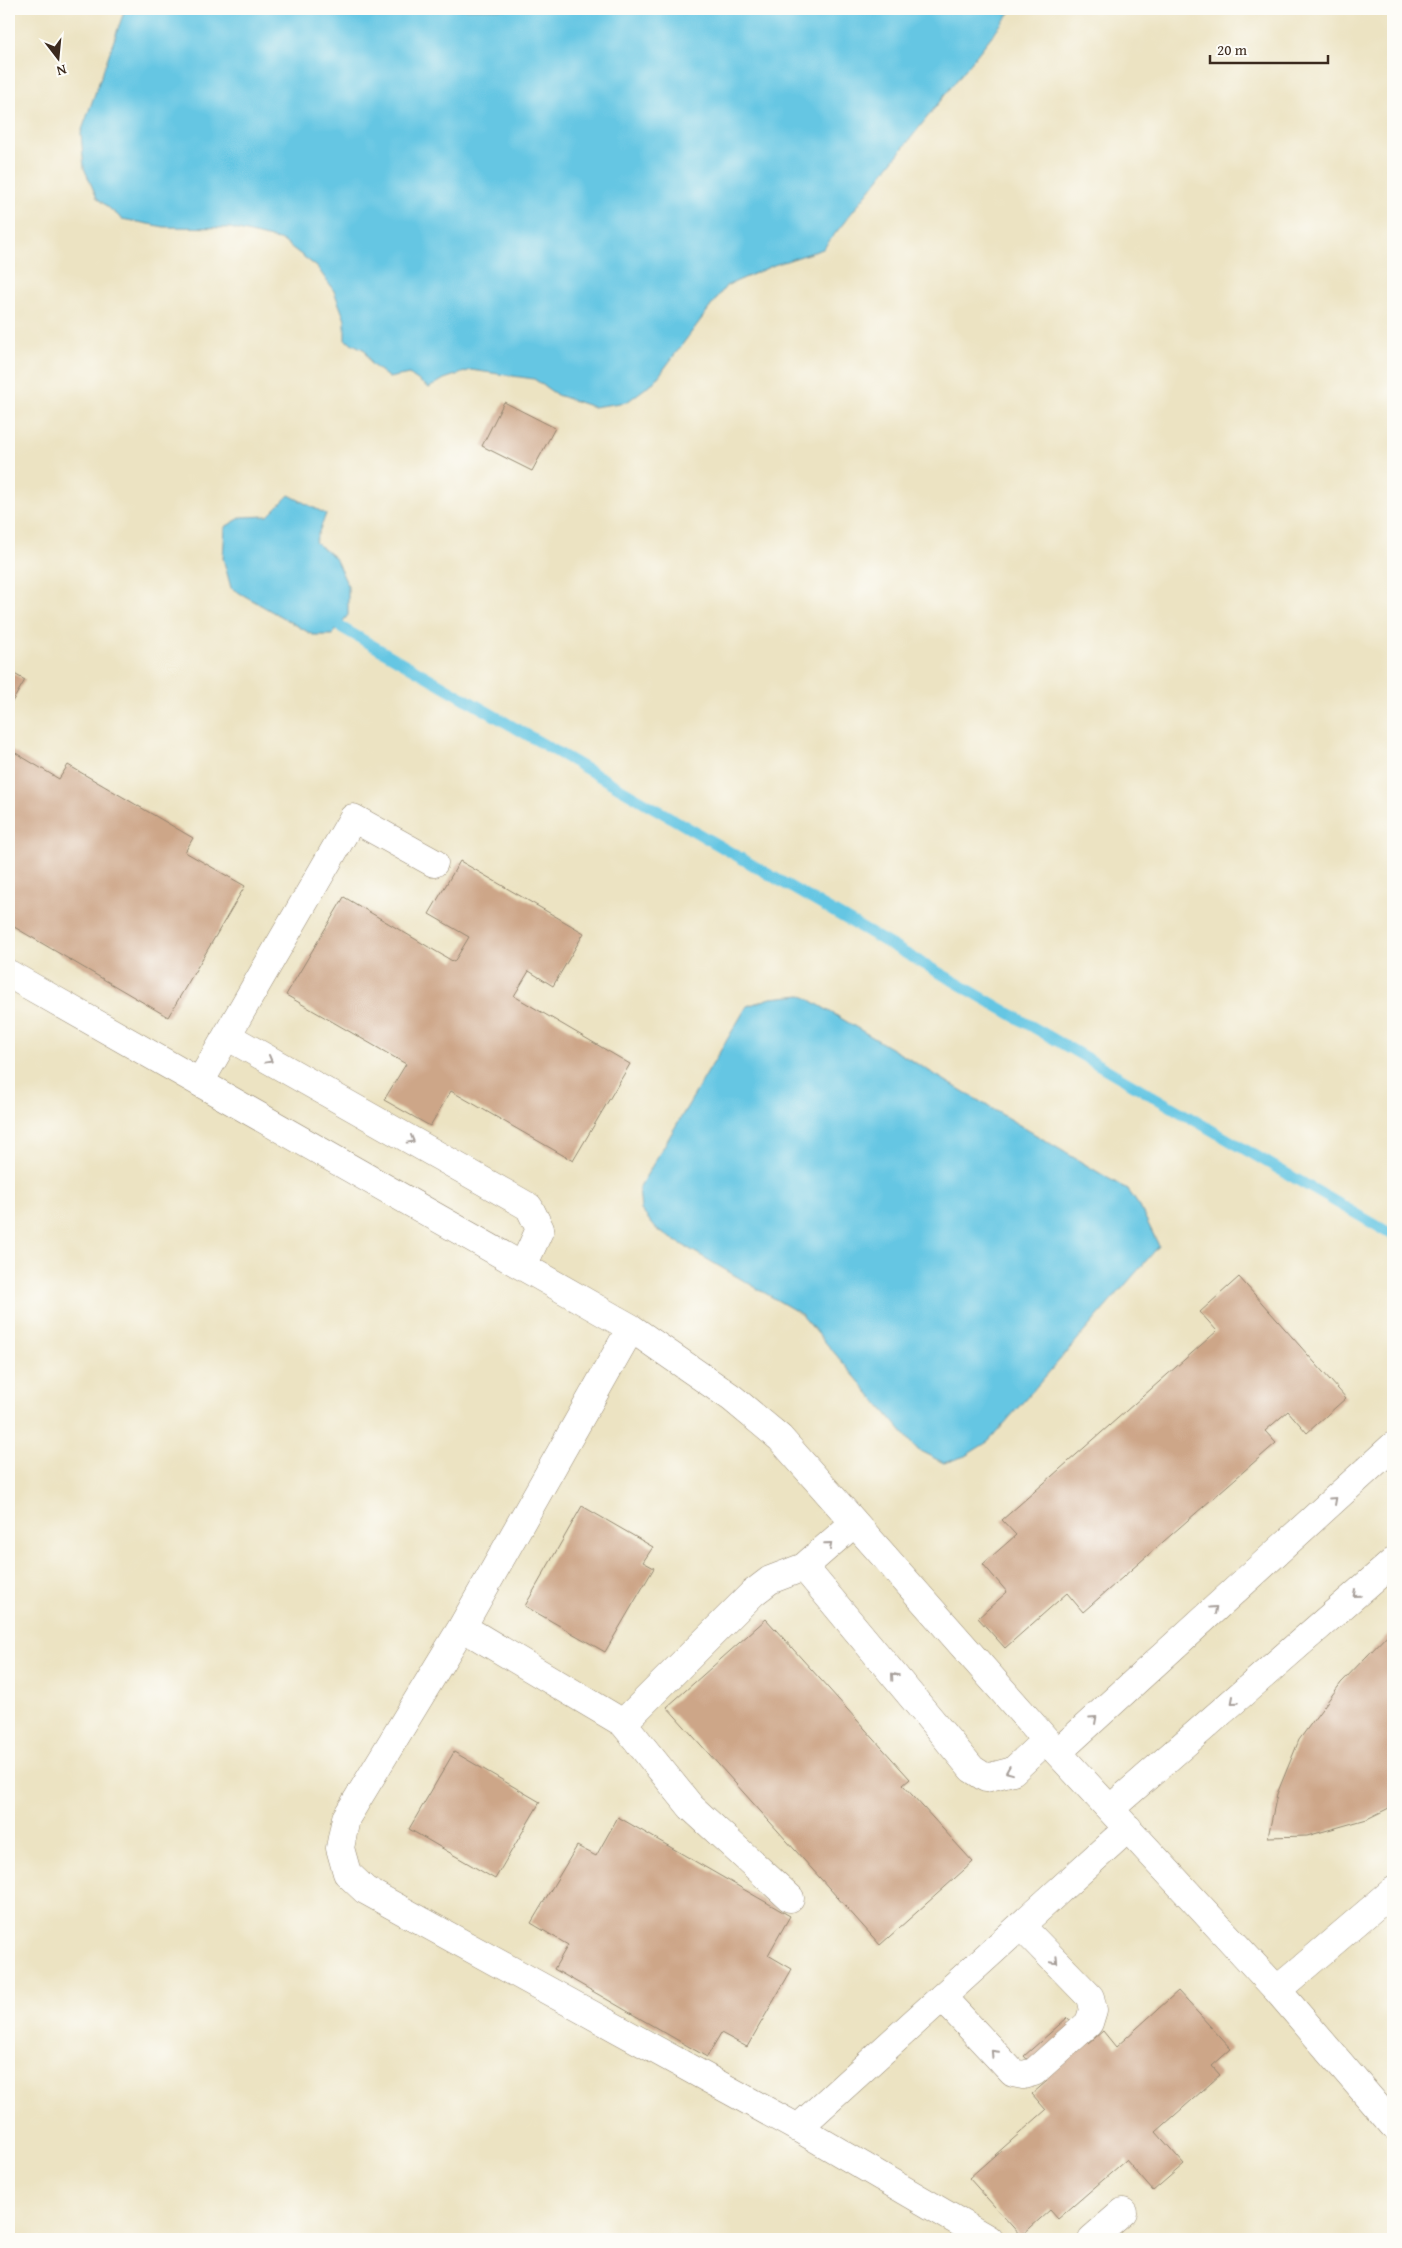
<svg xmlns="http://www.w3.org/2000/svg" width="1402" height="2248" viewBox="0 0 1402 2248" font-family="'Gentium Book Plus',serif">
<rect width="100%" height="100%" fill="#fdfcf7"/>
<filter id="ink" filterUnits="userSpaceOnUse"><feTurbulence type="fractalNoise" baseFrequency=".02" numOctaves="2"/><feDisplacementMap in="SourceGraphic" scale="10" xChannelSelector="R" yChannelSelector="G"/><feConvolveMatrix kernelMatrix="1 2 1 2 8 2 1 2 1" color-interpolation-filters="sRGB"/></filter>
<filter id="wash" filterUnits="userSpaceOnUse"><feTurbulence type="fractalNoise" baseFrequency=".0096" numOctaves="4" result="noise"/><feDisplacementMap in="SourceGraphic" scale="20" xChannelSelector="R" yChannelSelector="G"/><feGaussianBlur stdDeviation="1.12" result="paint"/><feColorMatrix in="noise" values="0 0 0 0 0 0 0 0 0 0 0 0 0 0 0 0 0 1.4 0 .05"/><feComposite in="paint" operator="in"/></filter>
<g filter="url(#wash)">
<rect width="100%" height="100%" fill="#ece3c2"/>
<path fill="#65c6e3" stroke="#507880" d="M125,9H1013L823,249L774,265L726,286L655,381L627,402L593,407L557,395L534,379L471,370L444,379L429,388L409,374L389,378L371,364L365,350L345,340V320L334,291L317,267L283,241L230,228L164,227L122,219L97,198L84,168L81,133Z
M289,495L326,514L315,542L335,558L348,586V615L332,635H313L231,588L223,558L225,527L242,517L268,516Z
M802,995L1128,1190L1140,1207L1159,1246L989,1441L965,1456L944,1463L918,1450L801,1314L657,1230L641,1210L639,1188L747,1006L771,998Z"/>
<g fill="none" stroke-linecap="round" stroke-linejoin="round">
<path stroke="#65c6e3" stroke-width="11" d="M339,626L1393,1235"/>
</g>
<g id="blocks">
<path fill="#cda688" d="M504,402L555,428L532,471L482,446Z
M9,671L25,680L9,707Z
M9,749L59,779L68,765L193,838L185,852L245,886L168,1017L9,924Z
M460,861L584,933L553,986L529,971L514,996L630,1064L573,1161L451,1091L430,1126L384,1100L406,1064L286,995L344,897L454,962L469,937L429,914Z
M1239,1277L1346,1398L1307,1433L1288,1411L1265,1431L1276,1443L1083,1612L1067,1593L1005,1648L978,1618L1007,1592L983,1564L1016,1535L1002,1520L1217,1331L1200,1312Z
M582,1506L653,1547L643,1562L654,1568L605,1652L525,1606Z
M766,1619L910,1779L903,1785L973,1862L880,1945L667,1707Z
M1393,1629V1806L1367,1819L1307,1836L1268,1837L1277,1794L1299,1740L1341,1683Z
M454,1752L540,1802L495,1879L409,1829Z
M618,1817L790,1916L768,1955L792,1969L747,2047L721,2033L707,2057L554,1969L568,1945L531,1923L577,1846L596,1856Z
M1178,1991L1231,2049L1212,2066L1220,2075L1156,2132L1184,2164L1153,2191L1126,2160L1058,2219L1050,2210L1021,2236L969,2178L1046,2110L1032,2094L1047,2081L1024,2056L1067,2018L1089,2043L1103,2031L1116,2047Z"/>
</g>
</g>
<g filter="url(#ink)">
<use href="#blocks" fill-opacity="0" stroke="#948670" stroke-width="1"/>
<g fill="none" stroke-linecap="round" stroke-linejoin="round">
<g stroke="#948670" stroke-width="29">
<path id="minor" d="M9,974L631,1328L732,1398L780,1438L1046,1740L1277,1990L1393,2125
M227,1036L529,1207L540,1229L523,1266
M200,1082L353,818L434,863
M631,1328L462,1627L346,1818L340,1848L347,1873L365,1890L798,2128L988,2239
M804,1567L972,1769L986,1778L1013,1771L1046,1740
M462,1627L623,1723L691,1807L790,1898
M623,1723L753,1593L770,1580L804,1567L854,1523
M1058,1752L1393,1446
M1110,1809L1393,1562
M1277,1990L1393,1891
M942,1997L1013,2073L1023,2075L1034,2072L1089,2023L1093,2010L1090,1997L1021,1926
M798,2128L1128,1828
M1092,2239L1123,2212"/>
</g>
<use href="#minor" stroke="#fff" stroke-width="28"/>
</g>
<defs><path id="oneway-chevron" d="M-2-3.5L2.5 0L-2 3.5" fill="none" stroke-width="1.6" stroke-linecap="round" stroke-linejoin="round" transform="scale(1.25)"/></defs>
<g stroke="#a79f9a">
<use href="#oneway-chevron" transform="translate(269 1060) rotate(29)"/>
<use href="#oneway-chevron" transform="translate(411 1140) rotate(29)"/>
<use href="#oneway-chevron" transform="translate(1334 1500) rotate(-42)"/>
<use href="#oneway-chevron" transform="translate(829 1545) rotate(-41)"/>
<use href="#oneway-chevron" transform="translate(1356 1594) rotate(139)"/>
<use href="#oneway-chevron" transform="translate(1214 1609) rotate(-42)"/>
<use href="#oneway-chevron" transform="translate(894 1676) rotate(-130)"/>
<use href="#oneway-chevron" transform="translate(1234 1701) rotate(139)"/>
<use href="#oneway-chevron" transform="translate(1094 1719) rotate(-42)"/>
<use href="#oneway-chevron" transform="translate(1009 1771) rotate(158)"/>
<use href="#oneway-chevron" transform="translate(1055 1961) rotate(46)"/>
<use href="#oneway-chevron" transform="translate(994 2053) rotate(-133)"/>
</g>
</g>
<rect width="1402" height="2248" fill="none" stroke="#fdfcf7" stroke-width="30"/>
<g transform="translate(58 58) rotate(164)" stroke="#fdfcf7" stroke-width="4" paint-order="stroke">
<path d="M0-4L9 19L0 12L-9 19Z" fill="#3b2a1e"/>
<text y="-8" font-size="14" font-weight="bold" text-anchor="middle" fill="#3b2a1e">N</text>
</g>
<path d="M1210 55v8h118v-8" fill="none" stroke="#3b2a1e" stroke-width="2.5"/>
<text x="1217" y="55" font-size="15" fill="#3b2a1e" stroke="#fdfcf7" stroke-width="4" paint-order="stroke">20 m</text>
</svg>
